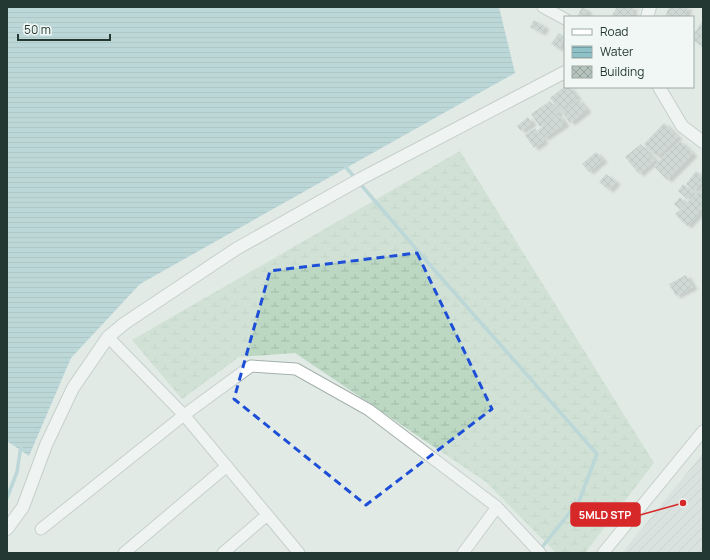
<svg xmlns="http://www.w3.org/2000/svg" width="710" height="560" viewBox="0 0 710 560" font-family="Manrope,sans-serif">
<defs>
<pattern id="industrial-furrows" width="10" height="10" patternUnits="userSpaceOnUse"><rect width="10" height="10" fill="#cfd9d4"/><path d="M-1 1l2-2M0 10L10 0M9 11l2-2" fill="none" stroke="#b1bbb6"/></pattern>
<pattern id="wetland-marsh" width="20" height="14" patternUnits="userSpaceOnUse"><rect width="20" height="14" fill="#bcd8c3"/><path d="M1 5h8M5 5V1M11 12h8M15 12V8" fill="none" stroke="#a1baa8"/></pattern>
<pattern id="water-rules" width="6" height="5" patternUnits="userSpaceOnUse"><rect width="6" height="5" fill="#8fc1c8"/><path d="M0 2.5h6" fill="none" stroke="#749ea3"/></pattern>
<pattern id="building-cross-hatch" width="8" height="8" patternUnits="userSpaceOnUse"><rect width="8" height="8" fill="#b7c4be"/><path d="M0 0l8 8M0 8l8-8" fill="none" stroke="#94a09b"/></pattern>
<filter id="shadow"><feDropShadow dx="4.5" dy="2.5" stdDeviation="1" flood-color="#0004"/></filter>
</defs>
<rect width="100%" height="100%" fill="#e1eae5"/>
<path fill="url(#industrial-furrows)" d="M703,453V553H622Z"/>
<path fill="url(#wetland-marsh)" d="M460,151L654,463L585,553H556L486,482L295,353L239,357L182,399L132,340Z"/>
<path fill="url(#water-rules)" d="M7,7H499L515,73L140,284L71,358L29,456L7,441Z"/>
<g fill="none" stroke-linecap="round" stroke-linejoin="round">
<path stroke="#8fc1c8" stroke-width="3.5" d="M344,165L436,272L597,454L579,501L539,551
M7,498L17,472L21,446"/>
</g>
<path fill="url(#building-cross-hatch)" filter="url(#shadow)" d="M582,7L588,11L585,17H577Z
M617,7H634L631,11L634,13L632,17H611Z
M669,7H688L684,17H665Z
M534,20L545,27L541,33L530,27Z
M703,20V47L693,40V35Z
M559,33L565,37L559,49L551,44Z
M564,87H569L577,97L560,111L550,98Z
M578,99L587,110L570,123L562,112Z
M550,101L559,113L540,127L531,114Z
M559,115L565,124L544,138L538,130Z
M528,117L532,123L521,131L517,126Z
M664,123L678,137L657,157L644,144Z
M535,128L544,141L534,148L525,135Z
M680,141L693,154L667,180L654,166Z
M641,144L655,160L639,174L625,157Z
M596,152L603,160L589,172L582,164Z
M696,171L703,177V180L694,191L686,184Z
M606,174L616,182L609,190L599,182Z
M683,184L693,192L687,199L678,191Z
M702,188L703,209L687,226L675,214Z
M680,197L685,202L679,209L674,204Z
M686,275L693,287L676,296L669,284Z"/>
<g fill="none" stroke-linecap="round" stroke-linejoin="round">
<g stroke="#a4b1ac" stroke-width="13">
<path id="minor" d="M543,7L565,19
M108,337L184,415L299,553
M41,529L184,415L251,366L296,369L369,410L497,507L540,553
M124,553L227,466
M223,553L267,515
M463,553L497,507
M603,553L703,431"/>
</g>
<g stroke="#a4b1ac" stroke-width="14">
<path id="tertiary" d="M647,17L650,7
M659,87L682,126L703,142
M7,529L23,507L46,445L73,388L108,337L125,323L236,249L362,178L565,72"/>
</g>
<use href="#minor" stroke="#fff" stroke-width="11"/>
<use href="#tertiary" stroke="#fff" stroke-width="12"/>
</g>
<path d="M0 0H710V560H0ZM417,253L492,409L366,505L234,399L270,271Z" fill="#e1eae5" fill-opacity=".55" fill-rule="evenodd"/>
<path fill="none" stroke="#1d4ed8" stroke-width="3" stroke-dasharray="8 5" stroke-linejoin="round" d="M417,253L492,409L366,505L234,399L270,271Z"/>
<path fill="none" stroke="#d62828" stroke-width="1.5" d="M683 503L640 515"/>
<circle fill="#d62828" stroke="#f1f7f4" stroke-width="1.5" cx="683" cy="503" r="4"/>
<rect fill="#d62828" stroke="#d62828" stroke-width="1.5" x="571" y="503" width="69" height="23" rx="4"/>
<g font-size="11" text-anchor="middle" font-weight="bold" fill="#fff">
<text x="605" y="519">5MLD STP</text>
</g>
<rect width="710" height="560" fill="none" stroke="#233832" stroke-width="16"/>
<rect x="564" y="16" width="130" height="72" fill="#f1f7f4" stroke="#9faba6"/>
<rect x="572" y="29" width="20" height="6" fill="#ffffff" stroke="#9faba6"/>
<text x="600" y="36" font-size="12" fill="#233832">Road</text>
<rect x="572" y="46" width="20" height="12" fill="url(#water-rules)" stroke="#9faba6"/>
<text x="600" y="56" font-size="12" fill="#233832">Water</text>
<rect x="572" y="66" width="20" height="12" fill="url(#building-cross-hatch)" stroke="#9faba6"/>
<text x="600" y="76" font-size="12" fill="#233832">Building</text>
<path d="M18 34v6h92v-6" fill="none" stroke="#233832" stroke-width="2"/>
<text x="24" y="34" font-size="12" fill="#233832" stroke="#f1f7f4" stroke-width="3" paint-order="stroke">50 m</text>
</svg>
